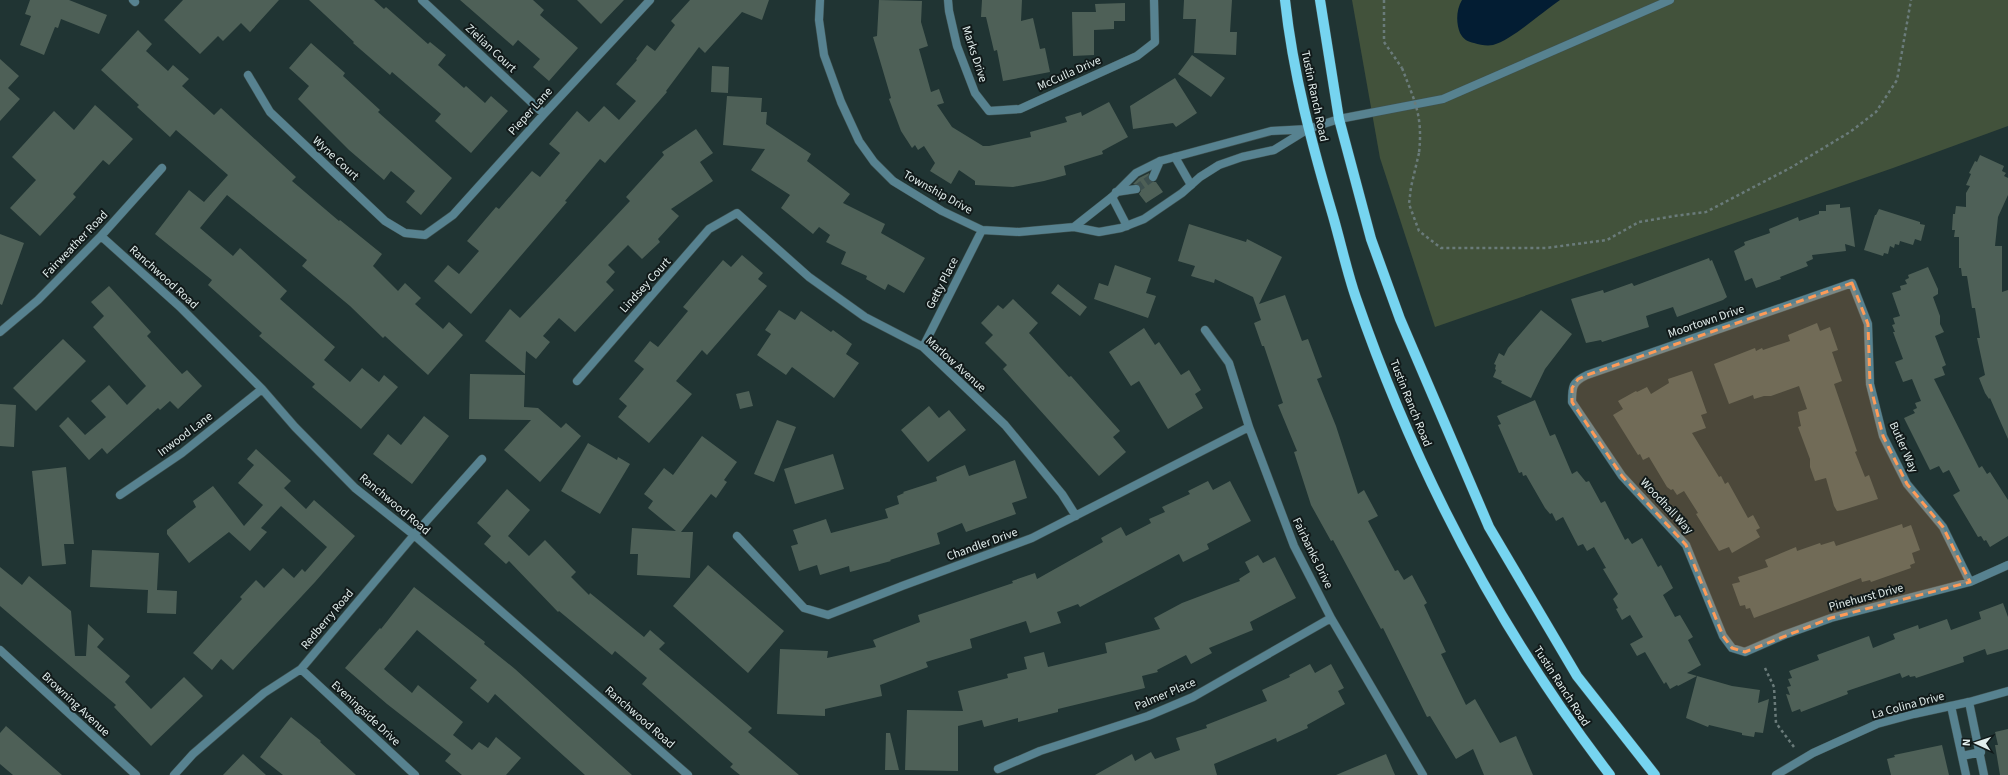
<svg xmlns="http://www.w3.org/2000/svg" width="2008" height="775" viewBox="0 0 2008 775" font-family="'Source Sans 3',sans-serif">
<rect width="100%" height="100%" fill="#203433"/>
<path fill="#42523b" d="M1352,0H2008V126L1893,168L1435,327L1380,158Z"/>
<path fill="#031d33" d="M1462,0H1560C1542,12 1512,40 1493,45C1487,46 1480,45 1474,43C1468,42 1463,39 1460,33C1456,23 1456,10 1462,0Z"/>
<path fill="#4e6057" d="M30,0H69L107,15L99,34L61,19L58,28L55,27L44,55L20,45L31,16L25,14Z
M183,0H279L250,32L241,23L223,41L218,36L200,54L164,20Z
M309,0H374L384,9L386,7L428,44L430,42L446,55L438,65L464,88L466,86L485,103L491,96L508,111L471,153L435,121L441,114L392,72L390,75L353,43L354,42Z
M460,0H533L544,10L540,15L578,48L549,81L533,67L540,59L518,40L513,46Z
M577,0H624L601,24Z
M690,0H769L762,20L742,12L705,53L699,47L666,91L667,92L605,163L600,159L565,201L567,202L471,314L434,281L448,265L459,274L479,251L467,241L496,207L499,209L532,171L540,177L560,153L549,144L577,111L589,122L604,106L619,120L636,101L616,84L637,60L636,59L647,45L655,51L675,25L671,21Z
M879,0L922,1L921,22L928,46L919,49L931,92L939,89L944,103L937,105L952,127L983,146H989L1031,137L1030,132L1067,122L1065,117L1081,112L1082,116L1109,102L1128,137L1102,151L1103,154L1064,166L1066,175L1044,181L1013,187L975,185V181L959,170L951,184L930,171L935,163L924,146L918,150L915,145L912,148L901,131L889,99L891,98L873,37L877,36Z
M982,0H1022L1021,21L1033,18L1040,49L1045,48L1050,72L1003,81L997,50L994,51L986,17H981Z
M1184,0H1232L1230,32H1237L1236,55L1194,53L1196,19H1183Z
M1125,3V21H1114V29L1094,30V55L1073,56L1072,12H1096L1095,4Z
M138,30L152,44L146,51L168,71L173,65L189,79L182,86L214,115L221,108L296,177L292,181L339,221L340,220L382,254L373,266L398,291L405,283L421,298L415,304L443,329L449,322L463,335L428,375L385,336L383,338L350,306L302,266L307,260L227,195L200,228L233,256L240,248L287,291L280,299L335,347L324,360L350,382L362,368L379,382L384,375L398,387L361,429L312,387L315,384L259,336L262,333L208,285L212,280L155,234L189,190L204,202L228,175L176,130L170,137L137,107L139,105L101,70Z
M311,43L345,73L343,76L380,110L378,112L452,178L421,215L406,202L415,191L391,171L384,180L349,150L298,99L309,86L289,68Z
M1192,55L1225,78L1211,97L1178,74Z
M0,59L19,76L8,88L20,99L0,121Z
M712,66L729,67L728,93L711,92Z
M1175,78L1197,113L1176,127L1173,123L1133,129L1130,106Z
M727,96L762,98L761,112H767L766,124L811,154L807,161L850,194L843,203L885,224L881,233L925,258L904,293L888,284L885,290L866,279L867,276L841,264L846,252L826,242L830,235L819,227L813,234L781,208L790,195L751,170L765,149L723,145Z
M95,105L133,139L109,165L103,160L73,194L76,197L40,236L10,208L36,180L12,157L54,111L74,130Z
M696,129L713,153L700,162L713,181L671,209L679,216L658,239L660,242L642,259L628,245L608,265L615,272L606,282L614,290L575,332L559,318L543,336L550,342L536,359L526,351L525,374L485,341L510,309L520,318L630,201L626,197L664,155L662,152Z
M1980,155L2004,166L2002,171L2006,173L2004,176L2008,178V195L1998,217L1995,246H2002V292L2008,290V439L1990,398L1989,399L1985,393L1979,378L1985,375L1977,338H1980L1975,308H1972L1967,276H1962L1961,268H1959V237H1954L1955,230H1952L1953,214H1955L1956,206L1966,207V193L1970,186L1966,185L1971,174L1969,173L1975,161L1977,162Z
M1149,173L1148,180L1151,182H1156L1163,192L1146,203L1139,194L1141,191L1140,186L1133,184L1139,178Z
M1840,204V208L1850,207L1855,247L1845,244L1846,251L1812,255L1813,259L1806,262L1808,266L1780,277L1781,279L1756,288L1752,278L1745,281L1734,251L1745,245L1744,242L1770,233L1769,229L1798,217L1799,221L1819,214V211H1826V205Z
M1879,209L1920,222V224L1925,225L1921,241L1915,239L1913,245L1900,241L1899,245L1895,244L1894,248L1890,246L1888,254L1884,253L1883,256L1864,250L1875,215H1876Z
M1189,224L1246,242L1247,239L1282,257L1259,304L1285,295L1302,341L1308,339L1322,377L1317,379L1336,426L1358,494L1364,490L1378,516L1368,521L1395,571L1398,570L1404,580L1412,575L1427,603L1424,605L1446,652L1441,654L1466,705L1475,699L1500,743L1516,736L1533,775H1484L1473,749L1456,759L1430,716L1427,717L1383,628L1381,629L1333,540L1331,541L1311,505L1294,452L1297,451L1278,405L1283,403L1264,346H1262L1254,323L1261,320L1253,297L1215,279L1214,283L1191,276L1195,266L1178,261Z
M0,234L24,243L2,305L0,304Z
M742,255L763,273L758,279L767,286L707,355L702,350L676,381L692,394L649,443L618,417L627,406L619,399L644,369L634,361L650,341L658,347L688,311L683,307L723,260L731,267Z
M1709,258L1710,261L1712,260L1727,297L1723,300L1677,317L1673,307L1646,316L1649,327L1602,342L1601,340L1586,343L1571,299L1603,290L1604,293L1632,283L1634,286Z
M1115,265L1151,278L1146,293L1156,296L1148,318L1094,299L1099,283L1108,286Z
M1928,267L1938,289V294L1933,297L1940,316V324L1944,332L1935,336L1946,365L1942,367L1945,375L1934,379L1979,468L1982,466L1987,474L1990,472L2008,500V536L1990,547L1986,540L1984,541L1981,536L1978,537L1953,495L1960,491L1949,470L1943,473L1939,466L1930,470L1904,418L1915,413L1913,410L1917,408L1915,403L1921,401L1912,379L1903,382L1895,362L1903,359L1893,332H1895L1892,325L1895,324L1893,318L1900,316L1892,293L1901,290L1900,286L1907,284L1905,280L1909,278L1908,275Z
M1058,284L1087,307L1080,316L1051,293Z
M109,286L151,332L147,336L182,374L187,370L202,386L178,409L170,401L160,410L158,408L107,454L102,448L89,460L59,426L68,417L85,435L106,417L91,401L109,385L127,405L146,386L93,327L104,316L91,302Z
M1013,299L1038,323L1029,333L1069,377L1071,376L1120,431L1113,437L1126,452L1099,476L1003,369L1007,365L985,343L993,335L981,323L998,305L1003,309Z
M779,310L795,320L801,311L831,332L833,330L852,344L846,354L859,363L834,398L792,367L786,375L757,355L771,334L765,330Z
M1541,310L1572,334L1545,369L1531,398L1501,383L1502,381L1493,377L1496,370L1495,369L1496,365L1494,364L1499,353L1504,356L1508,348Z
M1817,323L1820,331L1830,327L1838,350L1832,352L1842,381L1834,384L1857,451L1855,452L1865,477L1869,475L1878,499L1843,510L1837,511L1834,506L1826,478L1815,481L1810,467V459L1798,427L1801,426L1798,412L1807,409L1799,386L1771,396H1764L1754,399L1753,395L1729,404L1714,364L1755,348L1756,351L1762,348L1763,350L1790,341L1788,335Z
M1144,328L1155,345L1159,342L1181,375L1189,370L1201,390L1195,394L1203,408L1168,429L1139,381L1131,386L1109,352Z
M63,339L86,361L36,411L13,388Z
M1692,371L1707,413L1701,415L1706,428L1692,433L1719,477L1721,476L1725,484L1728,482L1748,518L1753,515L1760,528L1756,530L1760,537L1732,553L1729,547L1719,551L1696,514L1698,513L1684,491L1677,495L1673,489L1671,490L1667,487L1649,457L1643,460L1640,454L1638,455L1613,415L1623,409L1618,401L1636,391L1637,392L1647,387L1651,394L1669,383L1668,379Z
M470,374L525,375L524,407L538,408L561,428L566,423L581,436L540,482L504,450L531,420L469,419Z
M749,391L753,406L740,409L736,394Z
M1535,400L1550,436L1555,434L1572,474L1577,471L1586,482L1589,481L1601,503L1605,501L1625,540L1628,538L1632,544L1642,538L1658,567L1661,565L1673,588L1663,595L1675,617L1680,615L1693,637L1688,640L1701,665L1687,673L1697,676L1678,686L1677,685L1670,689L1666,682L1664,684L1645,652L1637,656L1630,644L1643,637L1630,615L1622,620L1616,609L1618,608L1613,599L1618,594L1603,569L1606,568L1594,547L1587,551L1583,544L1578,546L1563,517L1556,521L1552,513L1550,514L1545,508L1526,475L1523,476L1522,472L1519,473L1498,425L1501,424L1497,416Z
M0,404L16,405L14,447L0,446Z
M929,406L939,418L949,410L966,430L928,462L901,430Z
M424,416L449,436L412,484L373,454L388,434L401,445Z
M777,420L796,427L774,482L754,474Z
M702,436L737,462L724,480L727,482L716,498L711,494L681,532H693L690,578L637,575L638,554H630L632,528L676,531L648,508L653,501L644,494L664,468L673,475Z
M588,443L617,460L618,457L630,464L600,514L561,491Z
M256,449L291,481L284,488L306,509L314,500L355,536L315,582L233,670L221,659L212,670L193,653L242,599L240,597L256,580L264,588L283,568L294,578L302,569L305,572L327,547L281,506L261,528L267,532L250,551L229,532L189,563L167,534V530L196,507L193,501L213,486L244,526L263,505L238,483L254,465L247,459Z
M833,454L844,489L795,504L784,469Z
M1015,460L1027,498L1012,503L1016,514L966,532L962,523L937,533L940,544L890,560L891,561L850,572L849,566L820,575L817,565L799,571L791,546L798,544L793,530L826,519L831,533L888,518L885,509L899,504L897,496L904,493L903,492L937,481L936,477L965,465L969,476Z
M66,467L74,544H64L66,564L42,566L32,471Z
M1208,481L1213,490L1230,481L1251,521L1207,544L1209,549L1183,562L1179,554L1080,607L1078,604L1057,612L1061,623L1030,633L1026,621L970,639L972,648L926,662L928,667L880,685L882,696L825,709V716L777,714L780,649L828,651L827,658L876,647L873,640L920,622L918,615L1013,583L1012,581L1035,573L1037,579L1103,542L1101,538L1121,527L1126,536L1151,523L1149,519L1165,512L1162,507L1190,494L1188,491Z
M507,489L530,510L508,536L529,556L545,540L576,572L571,577L589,595L590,593L644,637L650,630L665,643L659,649L752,728L748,732L799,775H740L730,767L733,764L642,684L647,678L615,651L612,655L559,611L558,612L509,561L506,564L484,544L491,536L477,523Z
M1902,524L1903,528L1911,525L1920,550L1912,553L1915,563L1910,565L1911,568L1871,582L1870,580L1862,582L1861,578L1754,618L1750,608L1746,609L1745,605L1740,606L1732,584L1740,582L1738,577L1768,567L1765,560L1796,547L1797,551L1820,543L1821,545L1834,541L1836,546Z
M92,550L159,553L157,590L177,591L176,614L147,613L148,590L90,587Z
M1258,555L1263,563L1275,557L1296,598L1250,622L1253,630L1209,648L1212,653L1191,664L1186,655L1157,670L1158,672L1142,676L1145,688L1058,709V712L1018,722V718L984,727L982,720L958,726V771L905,770L907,710L963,711L958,691L1008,678L1007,674L1027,669L1024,657L1044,652L1048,667L1107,653L1105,643L1160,629L1154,618L1182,603L1240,581L1239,579L1250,572L1245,562Z
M708,565L784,631L748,673L673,606Z
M0,567L22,585L29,576L71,611L75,656H86L88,624L104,639L97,647L130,676L125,682L151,709L184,677L203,696L151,746L114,707L116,705L0,606Z
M414,587L485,642L484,644L515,669L632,775H585L495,694L488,703L470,688L477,680L417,630L384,669L412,693L418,685L463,722L453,735L472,750L479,742L488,748L496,737L521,758L506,775H462L445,761L451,754L387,704L345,668L380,628L381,629Z
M2003,603L2008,617V649L1987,655L1985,649L1963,657L1964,662L1916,678L1915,676L1910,677L1909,675L1902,678L1900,673L1847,691L1848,694L1801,712L1800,709L1792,712L1786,694L1790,695L1787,687L1791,686L1788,679L1792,678L1789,671L1819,660L1817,655L1869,636L1873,648L1895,639L1893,634L1918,625L1919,629L1947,619L1951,630L1981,619L1979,612Z
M1310,664L1315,673L1331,664L1344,688L1338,691L1345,704L1307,725L1308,728L1277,742L1276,738L1214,764L1217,775H1095L1132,754L1135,761L1151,752L1155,759L1180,750L1176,738L1207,728L1206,725L1267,701L1262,690L1290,677L1289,675Z
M1697,676L1732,686L1760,690L1758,703L1769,699L1763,733L1755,732L1754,737L1742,735V733L1709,725L1708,727L1686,718Z
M291,717L321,741L320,742L356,775H283L260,757Z
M6,726L62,775H13L0,764V733Z
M2008,729V775H2000L1995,745H1998L1995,732Z
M886,733H890L899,770H885Z
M1942,745L1949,775H1891L1887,759L1895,757L1894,755Z
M243,754L266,775H223Z
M1386,754L1395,775H1336Z"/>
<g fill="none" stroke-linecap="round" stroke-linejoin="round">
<path stroke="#3d504f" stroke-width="8" stroke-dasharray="8 4" stroke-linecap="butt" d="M1136,189L1153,177"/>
<g stroke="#3f5251" stroke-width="9">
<path id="service" d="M1175,157L1191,185
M1112,197L1127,226"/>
</g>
<g stroke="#3f5251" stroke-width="9">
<path id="minor" d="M133,0L135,2
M422,0L544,114
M820,0L819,20L824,55L841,102L859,141L874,162L893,181L942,211L982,230L1019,232L1074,227L1099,232L1121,228L1144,219L1182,193L1200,177L1219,165L1242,157L1274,150L1308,129
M948,0L949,11L957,46L975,93L989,111L1020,109L1137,56L1155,42L1154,0
M248,75L270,112L385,221L405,233L425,235L453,215L544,114L650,0
M1153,177L1160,161
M1116,192L1136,189
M1074,227L1112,197L1136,173L1160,161L1271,131L1308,129L1339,119L1443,99L1670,0
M101,236L180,307L262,389L295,427L355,488L414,535L688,775
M1205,330L1229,363L1249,427L1294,546L1331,618L1423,775
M0,332L38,300L101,236L162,168
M923,347L982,230
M577,381L709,229L737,213L809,277L865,317L923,347L1005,425L1062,494L1076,516
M120,495L182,453L262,389
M737,536L804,608L828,615L902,586L1032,538L1249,427
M1970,582L1943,527L1907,484L1883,436L1870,384L1868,324L1852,283L1587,375C1572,382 1572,387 1572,402L1622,476L1686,545L1723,636L1732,648L1745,652L1784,635L1831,618L1970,582L2008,565
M301,669L415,775
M1969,702L1984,775
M1951,706L1966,775
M1962,756L1981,752
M998,769L1040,751L1148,716L1193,697L1331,618
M174,775L193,754L230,722L264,693L301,669L414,535L482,459"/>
</g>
<g stroke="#3f5251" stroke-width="9">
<path id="tertiary" d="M0,650L136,775
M1776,775L1813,753L1877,724L1914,714L1969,702L2008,691"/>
</g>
<g stroke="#3f5251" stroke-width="11">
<path id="primary" d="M1285,0C1293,74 1312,145 1333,216C1341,244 1347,272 1356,298C1415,469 1500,632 1610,775
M1320,0L1339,119L1371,239L1400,319L1489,527L1577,676L1655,775"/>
</g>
<path stroke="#6a7b7a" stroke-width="2.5" stroke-dasharray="3 3" stroke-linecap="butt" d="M1384,0V42L1402,68
M1419,153L1411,187L1409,204L1419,231L1441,248H1546L1607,240L1639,222L1674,216L1706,212L1792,167L1850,132L1876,112L1897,80L1911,0
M1765,668L1774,687L1776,723L1794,747"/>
<use href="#service" stroke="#578290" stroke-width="8"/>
<use href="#minor" stroke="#578290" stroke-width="8"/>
<use href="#tertiary" stroke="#578290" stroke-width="8"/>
<use href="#primary" stroke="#76d4f0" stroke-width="10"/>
<path stroke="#6a7b7a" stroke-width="2.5" stroke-dasharray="3 3" stroke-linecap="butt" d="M1402,68C1415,102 1423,116 1419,153"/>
</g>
<path fill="#fe9b58" fill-opacity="0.2" stroke="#fe9b58" stroke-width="3" stroke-dasharray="8 5" stroke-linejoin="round" d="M1852,283L1868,324L1870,384L1883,436L1907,484L1943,527L1970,582L1831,618L1745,652L1732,648L1723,636L1686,545L1622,476L1572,402V388L1578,379L1587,375Z"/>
<g text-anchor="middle" stroke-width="4" stroke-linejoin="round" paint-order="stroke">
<g font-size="12" fill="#e1edec" stroke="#111a1a">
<text transform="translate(491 48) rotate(43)" y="4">Zielian Court</text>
<text transform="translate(975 54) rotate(72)" y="4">Marks Drive</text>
<text transform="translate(1069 73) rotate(-24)" y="4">McCulla Drive</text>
<text transform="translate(1315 96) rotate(78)" y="4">Tustin Ranch Road</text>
<text transform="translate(530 111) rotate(-48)" y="4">Pieper Lane</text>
<text transform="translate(336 158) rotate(43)" y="4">Wyne Court</text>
<text transform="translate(938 192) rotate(29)" y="4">Township Drive</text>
<text transform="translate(75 244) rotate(-46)" y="4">Fairweather Road</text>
<text transform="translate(164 277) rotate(42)" y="4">Ranchwood Road</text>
<text transform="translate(942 283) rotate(-63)" y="4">Getty Place</text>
<text transform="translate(645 285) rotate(-48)" y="4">Lindsey Court</text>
<text transform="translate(1706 321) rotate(-19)" y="4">Moortown Drive</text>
<text transform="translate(956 364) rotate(42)" y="4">Marlow Avenue</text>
<text transform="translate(1411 403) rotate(68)" y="4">Tustin Ranch Road</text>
<text transform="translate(185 434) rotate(-37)" y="4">Inwood Lane</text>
<text transform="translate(1904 447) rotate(66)" y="4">Butler Way</text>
<text transform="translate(395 504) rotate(40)" y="4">Ranchwood Road</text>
<text transform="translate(1667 506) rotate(47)" y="4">Woodhall Way</text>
<text transform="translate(982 544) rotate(-20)" y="4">Chandler Drive</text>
<text transform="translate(1313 553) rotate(64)" y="4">Fairbanks Drive</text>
<text transform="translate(1866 597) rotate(-15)" y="4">Pinehurst Drive</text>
<text transform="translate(327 619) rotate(-50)" y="4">Redberry Road</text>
<text transform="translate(1562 686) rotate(57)" y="4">Tustin Ranch Road</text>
<text transform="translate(1165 694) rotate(-23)" y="4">Palmer Place</text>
<text transform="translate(76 704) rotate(43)" y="4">Browning Avenue</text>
<text transform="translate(1908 705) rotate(-15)" y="4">La Colina Drive</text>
<text transform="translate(366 713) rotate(43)" y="4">Eveningside Drive</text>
<text transform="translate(640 717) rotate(41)" y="4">Ranchwood Road</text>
</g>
</g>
<g transform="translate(1976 743) rotate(273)" stroke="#111a1a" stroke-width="3" paint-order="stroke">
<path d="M0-3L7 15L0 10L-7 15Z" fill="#e1edec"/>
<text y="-6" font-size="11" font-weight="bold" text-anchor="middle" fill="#e1edec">N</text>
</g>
</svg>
